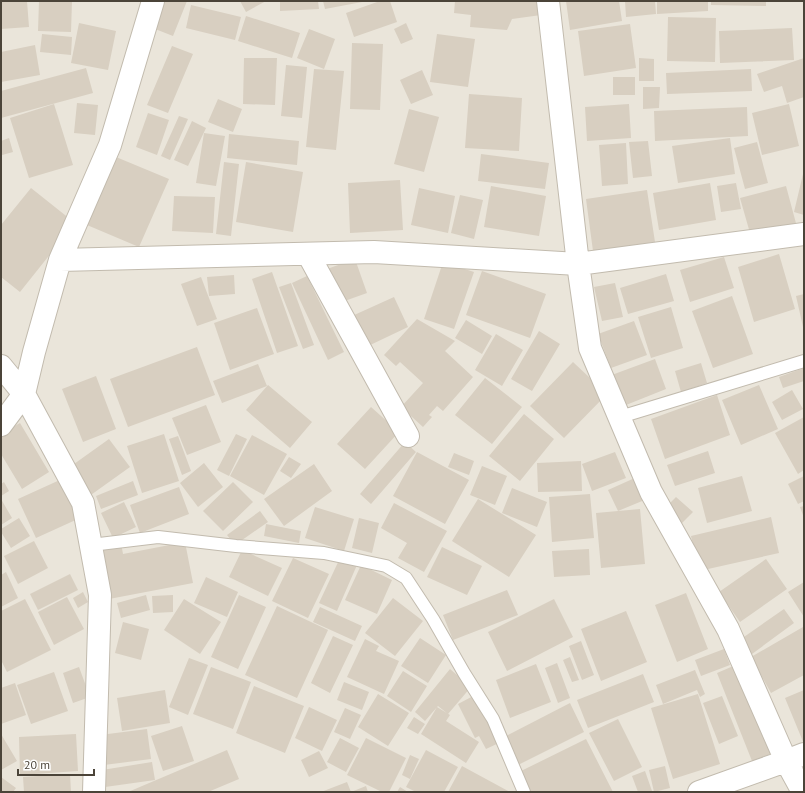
<svg xmlns="http://www.w3.org/2000/svg" width="805" height="793" viewBox="0 0 805 793" font-family="'PT Sans',sans-serif">
<rect width="100%" height="100%" fill="#f6f3ec"/>
<path fill="#eae5da" d="M1,1H804V792H1Z"/>
<path fill="#d8cfc1" d="M1,1H27L29,27L1,29Z
M39,1H72L71,32L38,31Z
M160,1H187L173,36L150,27Z
M240,1H266L246,12Z
M280,1H318L319,9L280,11Z
M323,1H362V2L325,9Z
M380,1H390L397,22L354,37L346,13Z
M455,1H539L541,15L512,19L507,30L470,27L471,15L454,13Z
M566,1H619L622,21L570,30Z
M625,1H655L656,14L626,17Z
M657,1H708V11L657,14Z
M711,1H766V6L711,5Z
M191,5L241,17L235,40L186,28Z
M246,16L300,33L292,58L238,41Z
M668,17L716,18L715,62L667,61Z
M79,23L116,31L108,70L71,63Z
M406,23L413,39L401,44L394,29Z
M630,24L636,68L584,76L578,31Z
M792,28L794,60L720,63L719,31Z
M309,29L335,39L324,69L297,58Z
M42,34L72,37L71,55L40,52Z
M437,34L475,39L468,87L430,82Z
M352,43L383,44L380,110L350,109Z
M35,45L40,75L1,82V52Z
M172,46L193,54L168,113L147,105Z
M244,58H277L275,105L243,104Z
M639,58L654,59V81H639Z
M804,58V97L787,103L782,86L764,92L757,74Z
M286,65L307,67L302,118L281,116Z
M86,68L93,93L1,118V91Z
M314,69L344,71L336,150L306,147Z
M751,69L752,91L667,94L666,73Z
M422,70L433,95L411,104L400,80Z
M613,77H635V95H613Z
M643,87H660L659,108L643,109Z
M469,94L522,98L519,151L465,148Z
M218,99L242,109L233,132L208,122Z
M77,103L98,105L95,135L74,133Z
M54,104L73,165L29,178L10,118Z
M629,104L631,138L587,141L585,107Z
M789,104L799,146L762,155L752,113Z
M747,107L748,136L655,141L654,111Z
M409,109L439,117L424,172L394,164Z
M148,113L169,120L157,155L136,147Z
M179,116L188,119L170,160L161,156Z
M192,121L206,128L188,166L174,160Z
M204,133L225,136L216,186L196,183Z
M229,134L299,141L297,165L227,158Z
M9,138L13,152L2,155L1,152V141Z
M730,138L735,174L678,183L672,146Z
M648,141L652,176L633,178L629,142Z
M757,142L768,183L745,189L734,148Z
M626,143L628,184L602,186L599,145Z
M481,154L549,163L545,189L478,181Z
M116,157L169,179L139,247L87,225Z
M224,162L239,164L231,236L216,234Z
M246,162L303,172L293,232L236,222Z
M803,174H804V215L794,212Z
M400,180L403,230L350,233L348,183Z
M710,183L716,220L659,230L653,193Z
M736,183L741,209L721,212L717,186Z
M491,186L546,196L539,236L484,227Z
M786,186L797,227L752,240L740,198Z
M31,188L75,223L20,292L1,277V225Z
M419,188L455,196L448,233L411,225Z
M647,190L655,242L593,251L586,199Z
M460,195L483,200L474,239L451,233Z
M174,196L215,197L213,233L172,231Z
M779,254L795,309L754,322L738,267Z
M724,257L734,288L690,302L680,270Z
M355,259L367,293L339,303L327,269Z
M443,262L474,272L454,329L424,319Z
M482,271L546,294L530,338L466,315Z
M272,272L298,346L277,353L252,279Z
M666,274L674,301L628,314L620,288Z
M234,275L235,294L209,296L207,277Z
M307,276L344,352L328,360L292,283Z
M201,277L217,319L197,326L181,284Z
M291,283L314,345L303,349L279,287Z
M615,283L623,317L602,321L594,287Z
M804,294V327H803L796,296Z
M732,296L753,354L713,368L692,311Z
M394,297L408,327L366,347L352,316Z
M671,307L683,348L651,358L638,317Z
M257,308L274,354L230,370L214,323Z
M417,319L455,341L445,351L473,377L443,411L437,406L429,415L432,417L423,427L401,407L423,383L400,362L396,366L384,355Z
M466,320L492,336L482,354L455,338Z
M634,321L647,355L611,368L598,334Z
M539,331L560,344L532,391L511,379Z
M496,334L523,350L502,386L475,370Z
M197,347L215,395L128,427L110,379Z
M655,359L666,389L621,407L609,376Z
M573,362L607,394L564,438L530,406Z
M701,363L707,383L681,392L675,371Z
M258,364L267,386L222,403L213,381Z
M804,368V381L783,388L779,377Z
M96,376L116,429L83,442L62,389Z
M485,378L522,407L492,444L455,415Z
M268,385L312,422L290,448L246,410Z
M759,385L778,429L741,445L722,400Z
M792,390L803,409L782,420L772,402Z
M717,395L730,435L665,459L651,419Z
M206,405L221,442L187,455L172,418Z
M371,407L399,432L365,469L337,444Z
M524,414L554,439L520,481L489,456Z
M804,417V470L798,474L775,433Z
M20,423L49,472L22,489L1,454V434Z
M164,434L179,481L142,493L127,446Z
M236,434L247,439L229,476L217,470Z
M252,435L287,454L264,495L230,476Z
M178,436L191,471L182,475L169,439Z
M109,439L130,467L88,497L67,469Z
M405,442L416,452L371,504L360,494Z
M708,451L715,473L675,486L667,465Z
M417,452L469,480L445,524L393,496Z
M615,452L626,478L592,491L582,464Z
M454,453L474,461L469,475L448,467Z
M289,457L301,464L291,478L280,471Z
M581,461L582,491L538,492L537,463Z
M204,463L223,487L198,507L180,483Z
M314,464L332,491L284,526L264,499Z
M482,466L507,476L495,505L470,495Z
M742,476L752,511L707,523L698,488Z
M804,476V501L798,504L788,484Z
M637,477L647,499L618,511L640,509L645,564L601,568L596,513L618,511L608,490Z
M62,479L80,518L36,538L18,499Z
M133,481L138,495L101,509L96,496Z
M4,482L9,491L1,496V484Z
M233,482L253,502L223,531L203,511Z
M179,487L189,514L140,533L130,505Z
M512,488L547,502L537,527L502,513Z
M590,494L594,538L552,542L549,497Z
M676,497L693,512L680,525L664,509Z
M1,499L12,518L1,525Z
M478,499L536,535L509,577L452,541Z
M124,502L136,527L113,538L101,513Z
M394,503L447,531L424,572L398,558L407,543L381,528Z
M804,506V518L800,507Z
M315,507L354,519L344,551L305,538Z
M260,511L268,522L235,545L227,535Z
M771,517L779,553L699,571L691,536Z
M19,518L30,536L11,548L1,532V529Z
M359,518L379,523L372,553L352,548Z
M266,524L301,531L299,543L264,536Z
M34,541L48,568L18,584L4,556Z
M185,542L193,583L109,599L99,547L121,543L123,554Z
M442,547L482,566L467,595L427,577Z
M589,549L590,575L554,577L552,551Z
M242,550L282,568L268,596L229,577Z
M293,558L329,574L308,618L272,601Z
M340,558L357,565L337,611L319,603Z
M766,559L787,589L740,622L719,592Z
M361,565L392,580L377,614L345,600Z
M6,572L18,598L1,607V575Z
M70,574L78,590L38,610L30,594Z
M206,577L238,592L227,617L194,603Z
M804,582V617L788,592Z
M507,590L518,615L453,640L443,615Z
M83,592L88,602L78,608L73,598Z
M686,593L708,649L677,662L655,605Z
M146,595L150,610L121,618L117,603Z
M173,595V612L153,613L152,596Z
M239,595L266,607L238,669L211,657Z
M67,597L84,629L54,645L38,612Z
M393,598L423,621L395,656L365,633Z
M25,599L51,650L7,672L1,660V611Z
M184,599L221,622L200,654L164,630Z
M554,599L573,637L507,671L488,632Z
M277,606L328,630L297,698L245,675Z
M320,607L362,626L355,641L313,622Z
M784,609L794,623L752,654L741,639Z
M626,611L647,662L601,681L581,629Z
M123,622L149,629L141,660L115,653Z
M803,627L804,675L771,693L751,657Z
M333,636L353,645L330,693L311,683Z
M420,638L446,655L428,683L401,666Z
M365,639L379,646L376,651L399,661L384,694L347,677Z
M581,641L594,675L582,680L569,646Z
M724,649L730,665L701,676L695,660Z
M570,657L579,680L572,682L563,660Z
M189,658L208,665L188,715L169,707Z
M557,663L570,698L558,703L545,668Z
M536,664L551,702L510,718L496,680Z
M738,664L773,753L752,761L717,673Z
M79,667L90,697L73,703L63,673Z
M211,667L251,682L233,729L193,714Z
M450,669L471,687L448,714L438,706L425,721L415,712Z
M695,670L705,694L700,697L697,690L663,704L656,685Z
M403,671L427,686L411,712L387,696Z
M54,672L68,711L31,724L17,685Z
M643,674L654,702L588,728L577,700Z
M344,682L369,692L362,710L337,700Z
M15,683L26,715L1,724V688Z
M254,686L304,706L285,753L236,733Z
M165,690L170,723L122,731L117,698Z
M804,690V744L785,698Z
M378,694L409,713L388,746L358,727Z
M477,694L501,742L486,749L479,736L475,738L458,704Z
M698,694L720,764L673,779L651,708Z
M722,696L738,736L719,744L703,703Z
M570,703L584,732L518,765L504,737Z
M309,707L337,720L322,751L295,738Z
M437,707L450,715L446,721L479,742L466,763L421,734Z
M345,708L361,715L350,739L334,732Z
M414,717L425,724L418,734L407,728Z
M618,719L642,767L614,781L589,733Z
M182,726L194,761L163,771L151,736Z
M147,729L151,759L104,765L100,735Z
M1,734L17,761L1,770Z
M76,734L78,771L20,775L19,737Z
M340,738L359,748L346,772L327,762Z
M366,738L406,758L389,792H382L347,775Z
M586,739L613,792H529L519,772Z
M227,750L239,779L208,792H128Z
M426,750L458,767L444,792H416L406,787Z
M319,751L328,768L309,777L301,760Z
M410,755L419,759L410,779L402,775Z
M152,762L155,780L105,787L102,770Z
M462,766L510,792H448Z
M665,766L670,788L654,792L649,770Z
M645,771L652,791L649,792H638L632,776Z
M70,774L71,792H24L23,777Z
M1,777L16,788L13,792H1Z
M347,782L351,792L366,786L368,792H321Z
M400,787L408,792H397Z"/>
<g fill="none" stroke-linecap="round" stroke-linejoin="round">
<g stroke="#c2bbae" stroke-width="14">
<path id="lane" d="M620,417L804,361
M91,545L158,537L236,546L324,553L386,566L406,578L433,619L464,673L493,719L524,792"/>
</g>
<g stroke="#c2bbae" stroke-width="24">
<path id="street" d="M548,1L578,264L590,348L651,492L728,629L786,761L803,792
M308,254L408,436
M60,260L374,252L578,264L804,234
M1,366L24,394L83,503L100,595L94,792
M1,425L24,394L34,352L60,260L110,145L153,1
M699,792L786,761L804,754"/>
</g>
<use href="#lane" stroke="#fff" stroke-width="12"/>
<use href="#street" stroke="#fff" stroke-width="22"/>
</g>
<rect width="805" height="793" fill="none" stroke="#4b4439" stroke-width="4"/>
<path d="M18 769v6h76v-6" fill="none" stroke="#4b4439" stroke-width="2"/>
<text x="24" y="769" font-size="12" fill="#4b4439" stroke="#ffffff" stroke-width="3" paint-order="stroke">20 m</text>
</svg>
